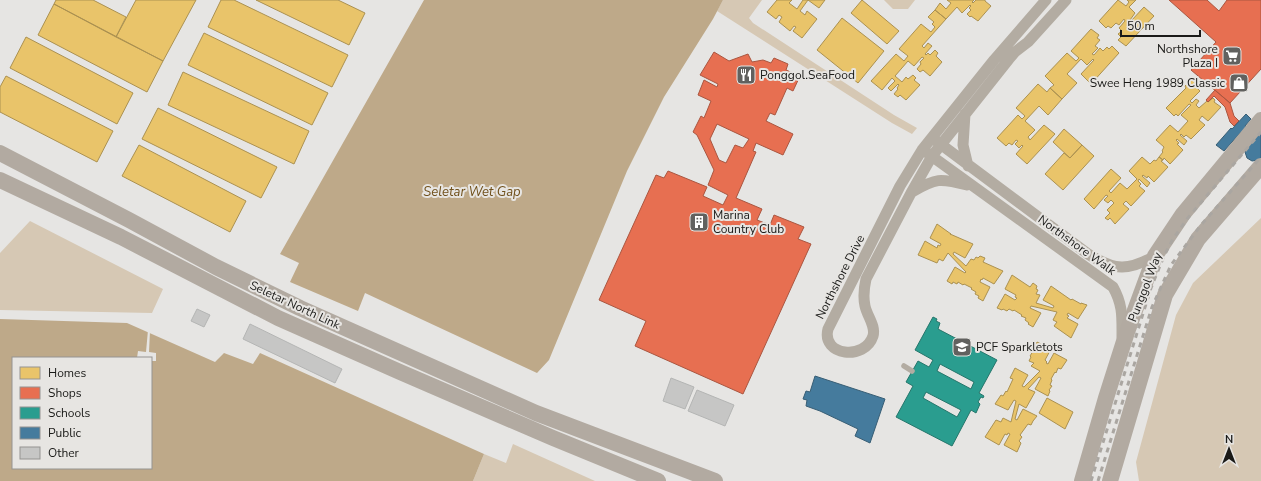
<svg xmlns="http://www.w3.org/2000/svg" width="1261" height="481" viewBox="0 0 1261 481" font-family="'Nunito Sans',sans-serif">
<rect width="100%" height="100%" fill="#e6e5e3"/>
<path fill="#d6c8b4" d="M723,0H762L749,18L753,23L894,115L917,128L912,134L892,123L717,11Z
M884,0H915L908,9H893Z
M1261,218V481H1139L1136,462L1176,315L1193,283Z
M30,221L163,289L152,313L0,310V253Z
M513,444L595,481H473L484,454L506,463Z"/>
<path fill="#bea989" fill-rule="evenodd" d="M424,0H723L713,19L664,97L627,171L549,360L537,373L365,293L358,311L290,282L299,263L280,254Z
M0,319L127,323L215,362L224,353L253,364L260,353L484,454L473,481H0ZM13,358H151V468H13Z"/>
<path fill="#e6e5e3" d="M148,330L150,331L149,352L156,353V361H151V358H137L138,351L146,352Z"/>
<path fill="#e9c46a" stroke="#ab9151" d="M56,0H93L126,17L116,37L54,4Z
M136,0H196L163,61L116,37Z
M221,0H234L348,55L332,87L208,27Z
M256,0H338L365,13L349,45Z
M777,0H792L789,3L797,9L803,0H825L819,8L808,0L800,11L805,15L807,11L817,19L802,38L793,31L796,27L794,26L790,31L779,22L782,17L779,15L776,19L767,12Z
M862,0L899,31L887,44L851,13Z
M947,0H974L972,2L973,3L976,0H985V1L991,6L978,21L971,16L970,17L967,14L971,10L969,8L971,6L970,5L962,13L957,7L946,19L935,10L940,3L946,9L951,3Z
M1118,0L1126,6L1129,2L1127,0H1136L1129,7L1135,13L1130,20L1131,21L1144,7L1154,16L1126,46L1118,40L1121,37L1118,34L1122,31L1119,28L1125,21L1124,19L1119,25L1116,23L1111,28L1108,26L1106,28L1099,21Z
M54,4L163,61L147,92L38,35Z
M935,10L946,19L922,46L924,48L928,43L932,46L925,54L926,55L928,53L930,55L935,50L938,53L936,56L942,62L930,76L923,70L920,72L917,69L921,64L920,62L924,58L922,57L914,66L908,61L895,76L902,82L906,77L908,79L913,75L916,78L914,80L920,85L906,100L900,95L898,97L894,94L898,89L897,88L899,85L898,84L891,91L888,88L895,81L892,78L882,90L871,81L896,54L904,61L908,56L899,49L921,24L931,32L935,27L932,24L934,22L928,17Z
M842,18L884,51L858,83L817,50Z
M1091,29L1099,35L1097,38L1100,40L1095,46L1098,48L1092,54L1094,55L1100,48L1103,51L1107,47L1109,49L1112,46L1119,53L1091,84L1081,74L1094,60L1093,59L1087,65L1081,59L1067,74L1077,83L1062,99L1050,88L1054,85L1045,76L1067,53L1076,61L1079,58L1071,51Z
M204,33L328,93L312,125L188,65Z
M26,37L133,93L117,124L10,68Z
M183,72L309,131L294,164L168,105Z
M6,76L113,131L97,162L0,112V87Z
M1192,79L1199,85L1197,88L1200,91L1190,101L1192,103L1196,99L1199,101L1196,105L1199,108L1207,101L1208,102L1213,98L1215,100L1214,102L1221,107L1208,121L1202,116L1199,120L1205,125L1191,139L1186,135L1184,137L1181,134L1180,135L1187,141L1184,145L1177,139L1176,140L1179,143L1177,144L1183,150L1170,164L1164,158L1163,160L1159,157L1163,152L1162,151L1164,147L1156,140L1170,125L1178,132L1188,121L1181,115L1191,105L1189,104L1178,116L1176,114L1174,116L1166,108L1186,88L1185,86Z
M1038,84L1047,92L1050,88L1062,99L1048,115L1039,106L1025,121L1035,130L1028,137L1030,140L1044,125L1055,134L1027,164L1016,154L1023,146L1022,145L1019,148L1015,144L1018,141L1016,140L1012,145L1009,143L1006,146L997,138L1018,115L1022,119L1025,116L1016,108Z
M158,108L277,167L261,198L142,139Z
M1064,129L1082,145L1070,158L1053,142Z
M139,145L246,201L230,232L122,176Z
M1082,145L1094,156L1063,190L1045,174L1064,153L1070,158Z
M1142,157L1150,164L1154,160L1156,161L1159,157L1163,160L1161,161L1168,167L1154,182L1148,176L1147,178L1143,175L1142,176L1150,183L1147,187L1139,179L1138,181L1141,184L1139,186L1145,191L1131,206L1126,201L1123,204L1129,209L1115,224L1110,218L1108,220L1105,218L1110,213L1107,210L1114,203L1111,200L1108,203L1104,200L1108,196L1106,195L1094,209L1084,199L1111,169L1121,178L1109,191L1111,193L1120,183L1127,189L1137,179L1129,171Z
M937,224L951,234H950L973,244L965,258L954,252L953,254L966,266L971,259L974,260L976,257L978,258L980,256L985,258L983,262L1003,271L994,284L983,278L982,280L981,279L980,282L990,287L983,301L978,298L979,296L975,294L976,292L971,289L972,288L964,284L963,285L958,282L957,284L953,282L952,284L947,281L955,267L965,273L966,272L948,253L943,261L939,259L937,263L918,255L925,241L937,248L938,245L940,246L941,244L930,238Z
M1012,275L1030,287L1033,283L1037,286L1036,289L1038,290L1036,294L1040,295L1036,303L1053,308L1054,306L1043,300L1051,286L1071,300L1072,299L1081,304V303L1087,305L1078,319L1068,313L1067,315L1069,316L1067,318L1078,324L1071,338L1054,326L1057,322L1053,320L1057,312L1031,306L1030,308L1041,313L1033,327L1028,324L1029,323L1025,320L1026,318L1021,316L1022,315L1014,310L1013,311L1009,309L1007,311L1003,309L1002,310L997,308L1005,294L1015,300L1017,298L1015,297L1016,295L1005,289Z
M1037,342L1051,349L1045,360L1047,362L1046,363L1048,364L1054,353L1067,360L1061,369L1058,368L1056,373L1055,372L1051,379L1052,380L1050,385L1052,386L1049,390L1050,391L1048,396L1035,389L1041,378L1039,377L1028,389L1035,392L1026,408L1019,404L1015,419L1017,420L1023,409L1037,416L1033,421L1031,425L1028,424L1020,435L1022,437L1019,441L1021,443L1017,452L1004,445L1010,434L1008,433L1007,435L1005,434L999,445L985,437L996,420L1001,422L1003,418L1011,422L1016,401L1014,400L1008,410L995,404L1001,395L1003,396L1006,391L1007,392L1013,379L1010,378L1015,368L1028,375L1022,386L1024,387L1040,371L1031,366L1034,363L1029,361L1031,357L1030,356L1035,348L1034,347Z
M1047,398L1073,412L1065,429L1039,413Z"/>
<path fill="#e76f51" stroke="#aa5640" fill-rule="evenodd" d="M1169,0H1207L1219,11L1227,0H1261V69L1230,103L1191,70L1216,42Z
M714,52L729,61L748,54L752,62L763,60L771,63L774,58L788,64L786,70L800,76L793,91L787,88L775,115L770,113L766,121L793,134L783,155L756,143L753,151L756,152L736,198L762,209L757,220L770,225L774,215L804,227L798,239L811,244L743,394L635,346L646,321L599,300L656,175L664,178L668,171L707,187L703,196L723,205L728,195L708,185L714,170L697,135L693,132L701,116L704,118L711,101L698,95L704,80L717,87L718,84L700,75ZM717,124L749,139L743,148L735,145L726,163L719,160L710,139Z
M1215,90L1230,103L1234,116L1239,121L1234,126L1230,122L1225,107L1214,96L1208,102L1206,100Z"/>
<path fill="#2a9d8f" stroke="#25766b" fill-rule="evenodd" d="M933,317L937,319L936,321L940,323L938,329L997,360L979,393L984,396L983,398L981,397L978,402L980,404L976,413L971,410L952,446L896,417L913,386L906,382L918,361L929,367L933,360L915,350ZM940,364L974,382L971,389L937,371ZM926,392L961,410L957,417L923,398Z"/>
<path fill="#457b9d" stroke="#385e75" d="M1246,114L1251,119L1245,126L1255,135L1261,128V158L1259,160L1252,161L1247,158L1245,152L1250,141L1241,132L1224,151L1216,145L1231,128L1232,129Z
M815,376L885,399L870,443L855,436L858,429L820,411L806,406L807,400L803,399L806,391L810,392Z"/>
<path fill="#c6c6c5" stroke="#b4b5b4" d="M197,309L210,315L204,327L191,321Z
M250,324L342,369L335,383L243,339Z
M671,378L694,387L685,409L663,401Z
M697,390L734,405L725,426L688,411Z"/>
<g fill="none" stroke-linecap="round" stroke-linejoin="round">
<path stroke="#b3aca2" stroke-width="5.5" d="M904,366L912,371"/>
<path stroke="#b3aca2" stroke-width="11" d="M1046,0L994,60L922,150L900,186L828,329C821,356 865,361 873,336C876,326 867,316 865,306C863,297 864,288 866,279L911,193L932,156L1009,59L1015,52L1028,42L1066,0
M965,114L963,145L968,166
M935,140L1088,254C1115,271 1128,271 1155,256
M926,152L1113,287C1123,305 1122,317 1122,337
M912,192C936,178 940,178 967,185"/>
<path stroke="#b2aaa1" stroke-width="16" d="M0,153L129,220L216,267L300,308L536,413L715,481
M0,180L121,237L278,318L400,372L553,438L658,481
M1082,481L1106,398L1127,332L1155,256L1183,214L1261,120
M1110,481L1165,295L1198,239L1261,166"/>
<path stroke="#aaa6a1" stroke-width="3" stroke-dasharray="5 5" stroke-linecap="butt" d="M1091,481L1151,288L1164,256L1173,239L1187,219L1261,132
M1098,481L1152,307L1171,265L1201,225L1261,157"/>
</g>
<defs>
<g id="supermarket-square" transform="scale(1)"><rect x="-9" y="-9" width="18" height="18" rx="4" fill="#61615f" stroke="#e7e5e2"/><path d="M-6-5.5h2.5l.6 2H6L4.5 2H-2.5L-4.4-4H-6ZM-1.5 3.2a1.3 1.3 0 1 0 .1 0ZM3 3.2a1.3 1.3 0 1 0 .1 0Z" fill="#fff"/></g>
<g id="restaurant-square" transform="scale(1)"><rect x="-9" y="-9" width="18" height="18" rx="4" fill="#61615f" stroke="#e7e5e2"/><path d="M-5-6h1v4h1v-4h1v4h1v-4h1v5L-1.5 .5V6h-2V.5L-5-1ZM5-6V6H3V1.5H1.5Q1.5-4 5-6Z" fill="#fff"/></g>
<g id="shop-square" transform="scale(1)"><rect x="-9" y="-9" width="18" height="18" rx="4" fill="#61615f" stroke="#e7e5e2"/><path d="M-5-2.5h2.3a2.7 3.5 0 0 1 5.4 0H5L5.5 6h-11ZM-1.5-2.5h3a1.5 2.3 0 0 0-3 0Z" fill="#fff"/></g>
<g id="building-square" transform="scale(1)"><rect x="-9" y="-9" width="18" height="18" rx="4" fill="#61615f" stroke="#e7e5e2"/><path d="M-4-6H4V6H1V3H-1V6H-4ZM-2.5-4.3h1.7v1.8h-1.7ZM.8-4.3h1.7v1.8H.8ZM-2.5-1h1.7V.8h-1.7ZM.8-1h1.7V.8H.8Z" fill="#fff"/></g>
<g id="school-square" transform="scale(1)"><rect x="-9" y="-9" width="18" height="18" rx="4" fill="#61615f" stroke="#e7e5e2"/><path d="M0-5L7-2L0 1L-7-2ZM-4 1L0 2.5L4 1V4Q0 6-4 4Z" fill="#fff"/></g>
</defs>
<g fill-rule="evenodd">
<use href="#supermarket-square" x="1232" y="56"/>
<use href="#restaurant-square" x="746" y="75"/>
<use href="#shop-square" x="1239" y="83"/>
<use href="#building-square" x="699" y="222"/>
<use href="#school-square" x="962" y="347"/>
</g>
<g text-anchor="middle" stroke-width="4" stroke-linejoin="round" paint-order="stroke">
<g font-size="12" fill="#1a1a18" stroke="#e7e5e2" text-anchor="start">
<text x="1218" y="53" text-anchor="end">Northshore<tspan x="1218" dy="14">Plaza I</tspan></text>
<text x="760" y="79">Ponggol.SeaFood</text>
<text x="1225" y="87" text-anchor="end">Swee Heng 1989 Classic</text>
<text x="713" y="219">Marina<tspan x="713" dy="14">Country Club</tspan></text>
<text x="976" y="351">PCF Sparkletots</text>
</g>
<g font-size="12" fill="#1a1a18" stroke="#e7e5e2">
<text transform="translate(1077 245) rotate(36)" y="4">Northshore Walk</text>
<text transform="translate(840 277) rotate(-63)" y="4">Northshore Drive</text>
<text transform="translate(1145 287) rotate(-69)" y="4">Punggol Way</text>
<text transform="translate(295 305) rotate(25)" y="4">Seletar North Link</text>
</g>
<g font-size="13" font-style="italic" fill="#70501b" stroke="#e7e5e2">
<text x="472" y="196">Seletar Wet Gap</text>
</g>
</g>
<rect x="12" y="357" width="140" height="112" fill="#e7e5e2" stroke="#959491"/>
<rect x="20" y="367" width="20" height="12" fill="#e9c46a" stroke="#959491"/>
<text x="48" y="377" font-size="12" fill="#1a1a18">Homes</text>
<rect x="20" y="387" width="20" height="12" fill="#e76f51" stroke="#959491"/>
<text x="48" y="397" font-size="12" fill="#1a1a18">Shops</text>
<rect x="20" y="407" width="20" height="12" fill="#2a9d8f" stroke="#959491"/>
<text x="48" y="417" font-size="12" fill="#1a1a18">Schools</text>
<rect x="20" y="427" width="20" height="12" fill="#457b9d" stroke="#959491"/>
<text x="48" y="437" font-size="12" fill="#1a1a18">Public</text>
<rect x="20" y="447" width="20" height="12" fill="#c6c6c5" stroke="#959491"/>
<text x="48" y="457" font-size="12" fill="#1a1a18">Other</text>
<g transform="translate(1229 449)" stroke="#e7e5e2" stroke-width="3" paint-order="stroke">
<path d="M0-3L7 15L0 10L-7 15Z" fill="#1a1a18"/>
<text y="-6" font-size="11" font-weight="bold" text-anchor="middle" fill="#1a1a18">N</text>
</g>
<path d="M1121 30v6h79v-6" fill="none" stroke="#1a1a18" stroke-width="2"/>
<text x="1127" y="30" font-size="12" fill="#1a1a18" stroke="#e7e5e2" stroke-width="3" paint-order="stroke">50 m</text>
</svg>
